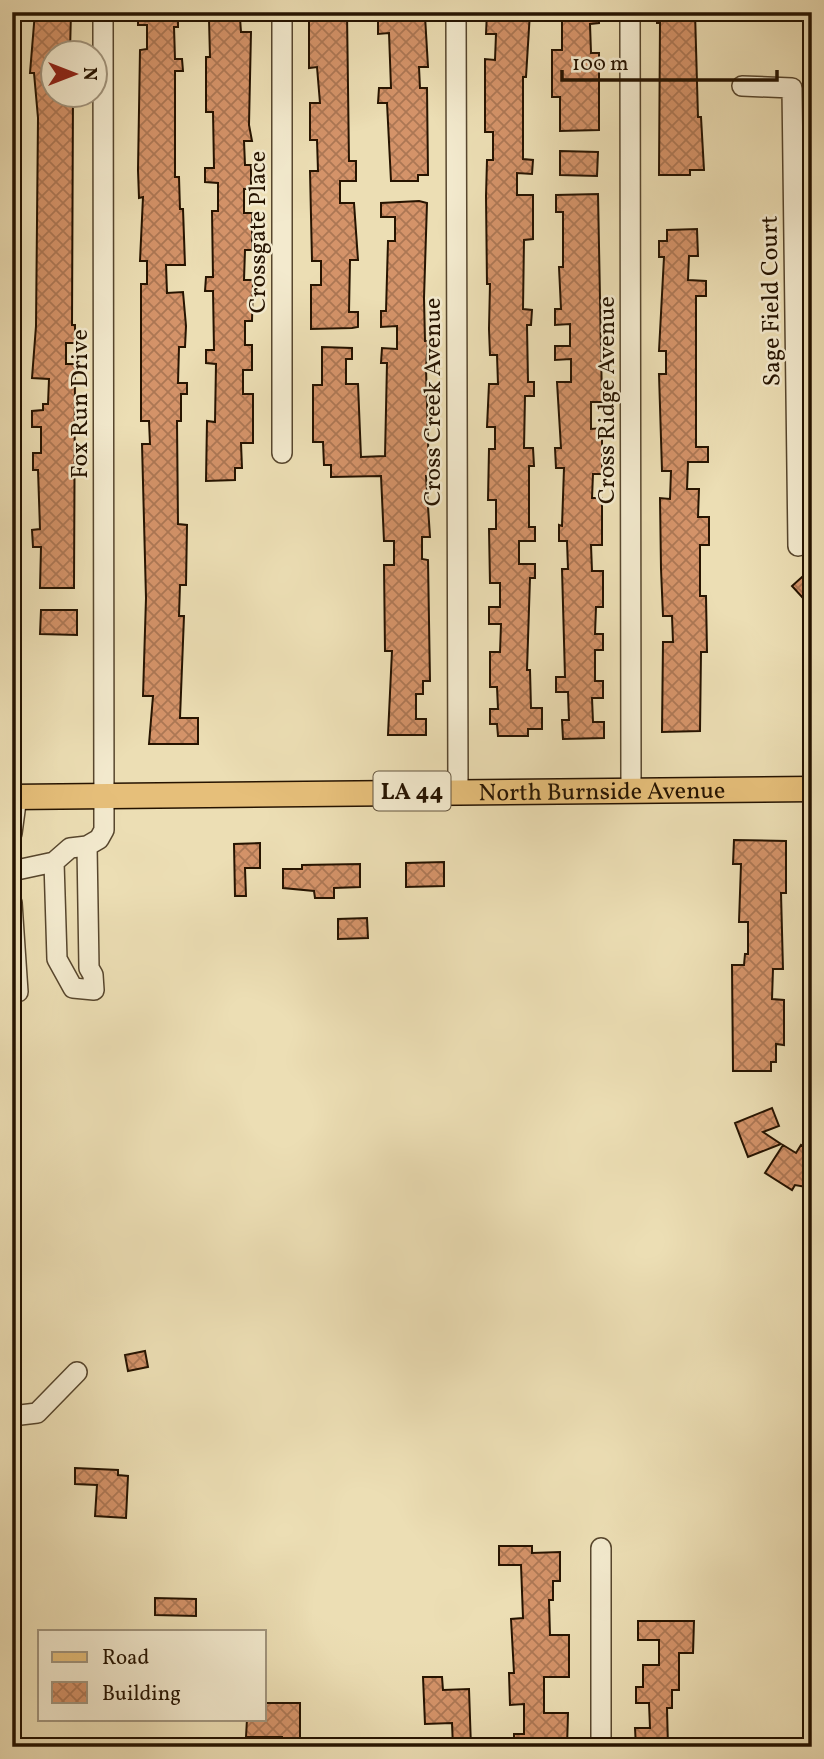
<svg xmlns="http://www.w3.org/2000/svg" width="824" height="1759" viewBox="0 0 824 1759" font-family="Vollkorn,serif">
<defs>
<pattern id="building-cross-hatch" width="8" height="8" patternUnits="userSpaceOnUse" patternTransform="scale(1.75)"><rect width="8" height="8" fill="#d49369"/><path d="M0 0l8 8M0 8l8-8" fill="none" stroke="#ac7754"/></pattern>
</defs>
<rect width="100%" height="100%" fill="#ecdeb4"/>
<filter id="stains"><feTurbulence type="fractalNoise" baseFrequency=".00286" numOctaves="4"/><feColorMatrix values="0 0 0 0 .2 0 0 0 0 .09 0 0 0 0 .02 0 0 0 .5 -.17"/></filter>
<radialGradient id="worn" r=".72"><stop offset=".6" stop-color="#630" stop-opacity="0"/><stop offset="1" stop-color="#630" stop-opacity=".3"/></radialGradient>
<path fill="url(#building-cross-hatch)" stroke="#251300" stroke-width="2" d="M35,12H71L70,52H52V94H73L72,325H75V343H66V364H75L74,588H40L41,547H33L32,530L40,529L38,470H33V453H41V427H32V411L43,410V404H48L49,379L32,378L36,326L38,118L34,73H30Z
M138,12H178V27H174L175,59H182L183,71H175V177H179L180,209H183L185,265H166L167,293L183,292L186,326L185,347H179L178,383H187V394H181V421H177L178,524L187,525L186,585H180L179,616H184L180,718H198V744H149L153,696H143L146,598L142,444H150L149,421H141V284H147V261H140L143,197L139,198L138,170L140,50L147,49V25H138Z
M309,12H347L349,161H356V181H340V203H354L358,260H350L349,312H358V327L352,328L311,329V285H321V261H312L310,171H318L317,140H310V103H320L317,67L309,68Z
M487,12H530L526,77H523V159L533,160L532,174L517,173V195H533V239L524,240L523,309L532,310L531,325H527L528,382H534V396H525L524,448H533L534,466H529V527H535V541H519V564H535V578H530L527,670H530L531,708H542V729H528V736H498L497,724H490V709H498L497,687H490V652H500L501,624H489V607H500V583H490L489,529H496V500H488L489,449H495V427H487L489,384H498L497,355H490L489,329L490,284H487L486,196L487,160H493V132H485V59L495,60L496,34H486Z
M562,12H599V23L590,24L591,53H599V130L560,131V97H552V50H562Z
M657,12H695L698,117H701L704,170H690V175H659L660,23H657Z
M425,16L428,67H419L420,88H427L428,175H418V181H391L387,103H378L379,88H391L389,33L378,34V18Z
M240,18L241,32H251L249,125L252,141H244L245,165H251V189H244V213H252V250H245L244,280H253L252,321H245V345H252V370H243V394H253V443H241L242,468H235V480L206,481L207,421L215,422L216,364L206,363V350H214L213,291H205L206,277H213L212,211H218V183L205,182V168H214L213,112H206V57H210L209,19Z
M560,151L598,152L597,176L560,175Z
M598,194L602,402H591V429L602,428V474H593L592,498H602V545H591L592,571H603V607H596L595,634H603V650H595V681H603V698H592L593,722H604V738L563,739L562,720H569L568,692H556V677H565L562,569H568L567,541H559V525L562,526L564,468H556L555,448H561L557,382H571V359L555,360V346H570V324L555,325V309H561L559,267H563V212H556V195Z
M419,201L427,203L424,298L425,341H428L426,368L429,476H426L430,537H422V559L428,560L430,681H423V694H416V719H426V735H388L392,651H385L384,565H394V541H384L381,476L331,477V465H324L323,442H313V385H322V347L352,348V359H346V384H358L361,457L385,456L387,363H381L382,348L397,349V326L381,327V311H386L388,241H395V217H381V203Z
M697,229L698,256H689L688,280L706,281V296H696V447H708V462H688L687,489H699L698,517H709V545H700V596H706L707,652H701L700,731L662,732L663,642H673L672,616H663L661,569L660,498L670,499L671,471H662L659,374H666V351H659L664,257H659V241H667V230Z
M812,568V608L792,586Z
M41,610H77V635L40,634Z
M734,840L786,841V893H781L783,969H773L772,999L784,1000V1045L776,1044V1062H771V1071H733L732,965H744L745,954H748V922H739L741,864H733Z
M260,843V868H245L246,896H235L234,844Z
M444,862V886L406,887V863Z
M360,864V887L334,888V898H315L314,891L283,888V869H302V865Z
M367,918L368,938L338,939V919Z
M772,1108L779,1126L763,1132L781,1144L748,1157L735,1123Z
M783,1145L796,1153L801,1145L812,1152V1188L795,1185L792,1190L765,1173Z
M145,1351L148,1367L128,1371L125,1355Z
M75,1468L118,1470V1475L128,1476L126,1518L95,1516L97,1485L75,1484Z
M499,1546H532V1553L560,1552V1581H553V1600H549L550,1635H569V1677H544V1713H568L567,1747H514V1734H524V1704L510,1705L509,1673H514L511,1619L523,1618L521,1565H499Z
M155,1598L196,1599V1616L155,1615Z
M638,1621H694L693,1653H679V1690H672V1708H667L668,1747H636L635,1728H650L649,1703H636V1687H643V1665H659V1640H638Z
M423,1677H442L443,1690L469,1689L471,1747H453L452,1723L425,1724Z
M264,1703H300V1747H282V1737H246L247,1719H264Z"/>
<g fill="none" stroke-linecap="round" stroke-linejoin="round">
<g stroke="#57462d" stroke-width="22">
<path id="minor" d="M282,12V453
M456,12L458,791
M630,12L631,788
M742,86L792,88L798,546L812,534
M12,833L17,796
M54,862L70,848L87,846
M12,871L54,862L57,959L73,988L94,990L93,975L89,968L87,846L99,839L104,830L103,12
M12,903L18,992L12,993
M12,1416L37,1413L77,1372
M601,1548V1747"/>
</g>
<g stroke="#251300" stroke-width="27">
<g id="major">
<path id="s1" d="M12,797L812,789"/>
</g>
</g>
<use href="#minor" stroke="#f3eace" stroke-width="19"/>
<use href="#major" stroke="#e6bf7a" stroke-width="24"/>
</g>
<g text-anchor="middle" stroke-width="5" stroke-linejoin="round" paint-order="stroke">
<rect fill="#f3eace" stroke="#63543e" stroke-width="2" x="373.5" y="771.5" width="77" height="39" rx="5"/>
<g font-size="23" font-weight="bold" fill="#251300">
<text x="412" y="799">LA 44</text>
</g>
<g font-size="24" fill="#251300" stroke="#f3eace">
<text transform="translate(257 232) rotate(-90)" y="8">Crossgate Place</text>
<text transform="translate(770 301) rotate(-91)" y="8">Sage Field Court</text>
<text transform="translate(606 400) rotate(-90)" y="8">Cross Ridge Avenue</text>
<text transform="translate(432 402) rotate(-90)" y="8">Cross Creek Avenue</text>
<text transform="translate(79 404) rotate(-90)" y="8">Fox Run Drive</text>
<text dy="8" stroke="none"><textPath href="#s1" startOffset="590">North Burnside Avenue</textPath></text>
</g>
</g>
<rect width="824" height="1759" fill="none" stroke="#ecdeb4" stroke-width="42"/>
<rect x="14" y="14" width="796" height="1731" fill="none" stroke="#251300" stroke-width="3.5"/>
<rect x="21" y="21" width="782" height="1717" fill="none" stroke="#251300" stroke-width="2"/>
<rect x="38" y="1630" width="228" height="91" fill="#f3eace" stroke="#a1947c" stroke-width="2"/>
<rect x="52" y="1652" width="35" height="10" fill="#e6bf7a" stroke="#a1947c" stroke-width="2"/>
<text x="102" y="1664" font-size="21" fill="#251300">Road</text>
<rect x="52" y="1682" width="35" height="21" fill="url(#building-cross-hatch)" stroke="#a1947c" stroke-width="2"/>
<text x="102" y="1700" font-size="21" fill="#251300">Building</text>
<g transform="translate(74 74) rotate(90)"><circle r="33" fill="#f3eace" stroke="#a1947c" stroke-width="2"/>
<path d="M0-5L12 26L0 18L-12 26Z" fill="#8f2418"/>
<text y="-10" font-size="19" font-weight="bold" text-anchor="middle" fill="#251300">N</text>
</g>
<path d="M562 70v10h215v-10" fill="none" stroke="#251300" stroke-width="3.5"/>
<text x="572" y="70" font-size="21" fill="#251300" stroke="#f3eace" stroke-width="5" paint-order="stroke">100 m</text>
<rect width="100%" height="100%" filter="url(#stains)"/>
<rect width="100%" height="100%" fill="url(#worn)"/>
</svg>
